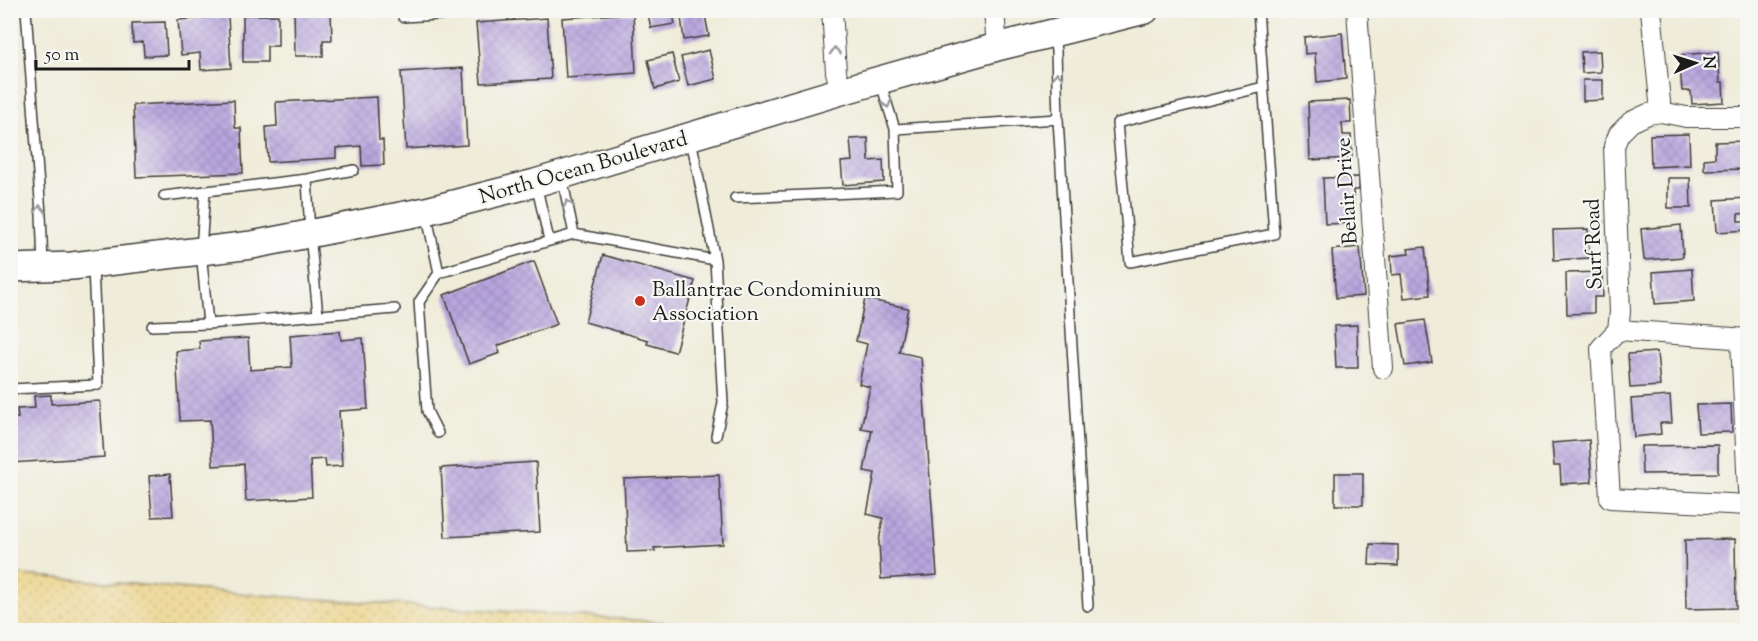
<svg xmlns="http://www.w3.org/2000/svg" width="1758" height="641" viewBox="0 0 1758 641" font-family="'Sorts Mill Goudy',serif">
<defs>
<pattern id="sand-dots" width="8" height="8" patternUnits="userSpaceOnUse" patternTransform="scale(1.5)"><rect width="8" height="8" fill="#eeda9e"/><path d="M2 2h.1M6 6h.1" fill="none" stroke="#ccba88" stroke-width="1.8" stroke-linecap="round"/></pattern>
<pattern id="building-cross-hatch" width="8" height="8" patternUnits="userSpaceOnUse" patternTransform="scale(1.5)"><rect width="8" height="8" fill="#b8a6de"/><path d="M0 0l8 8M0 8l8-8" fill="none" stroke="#9e8ebe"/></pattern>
</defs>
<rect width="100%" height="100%" fill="#f6f6f2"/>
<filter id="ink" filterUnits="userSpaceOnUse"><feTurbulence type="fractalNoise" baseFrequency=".0167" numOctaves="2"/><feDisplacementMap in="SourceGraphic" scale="12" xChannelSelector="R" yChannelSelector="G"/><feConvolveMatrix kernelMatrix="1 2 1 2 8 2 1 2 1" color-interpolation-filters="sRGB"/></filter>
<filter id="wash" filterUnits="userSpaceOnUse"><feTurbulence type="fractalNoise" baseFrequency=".008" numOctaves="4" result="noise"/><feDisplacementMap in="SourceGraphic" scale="24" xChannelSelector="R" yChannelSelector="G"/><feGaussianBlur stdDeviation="1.35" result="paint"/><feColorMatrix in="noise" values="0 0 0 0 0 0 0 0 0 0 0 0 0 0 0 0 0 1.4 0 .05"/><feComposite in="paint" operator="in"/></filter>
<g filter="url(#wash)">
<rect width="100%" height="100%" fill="#efecd9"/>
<path fill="url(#sand-dots)" stroke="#857b5d" stroke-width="1.5" d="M11,574L273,596L634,620L752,630H11Z"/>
<g id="blocks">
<path fill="url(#building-cross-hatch)" d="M294,10H319V13H331L332,40H323V56H295Z
M647,10H672L675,24L651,28Z
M680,10H704L709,36L684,40Z
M1589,10H1631V14H1589Z
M633,13L636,73L566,78L562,18Z
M243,15H278V46H267V62H243Z
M228,16L231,68L201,70L200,53L181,55L178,20Z
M547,18L551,79L481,83L476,23Z
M165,22L167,55L144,56L143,42L133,43L132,23Z
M1342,33L1346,79L1317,82L1315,53L1305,54L1304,37Z
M709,50L716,79L688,86L681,57Z
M1600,51L1601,72L1582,73L1581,52Z
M1718,52L1720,82H1723L1724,102L1692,104L1691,91H1682L1679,55Z
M672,54L679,82L655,89L648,60Z
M463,68L467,145L406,149L401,72Z
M1583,80H1603V100L1583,101Z
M377,97L379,140H383L384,165L362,166L361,146L336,148V158L268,162L266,127L277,126L276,102Z
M234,100L235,128H241L243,173L136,177L133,105Z
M1350,100L1351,123H1342L1343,135H1351L1352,158L1310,160L1308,102Z
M1689,134L1690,165L1651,167L1650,135Z
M868,138L869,161L883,160L884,182L843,185L841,162L852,161L850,139Z
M1746,141V149H1748V169L1704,170V159L1715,158V142Z
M1359,177V190H1353L1355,223L1325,224L1323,178Z
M1668,178H1690L1691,208H1668Z
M1745,184H1748V213L1738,214V221H1748V230L1717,232L1715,200L1746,198Z
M1681,225L1683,257L1644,260L1641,229Z
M1588,229L1589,258L1554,260L1553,230Z
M1360,247L1364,296L1336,298L1332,250Z
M1425,247L1430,295L1404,298L1401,274L1392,275L1391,256L1409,254L1408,249Z
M603,255L695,281L675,352L647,344L648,340L585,322Z
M534,261L557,324L497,346L500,353L469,364L444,295Z
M1692,269L1694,301L1655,304L1653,272Z
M1602,272L1603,297H1594V313L1567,314L1566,273Z
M865,299L908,308L899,352L921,357L937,575L881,579L879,542L883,518L867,514L875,473L864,471L872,430L861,428L870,387L859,384L867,344L856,341Z
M1425,320L1432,362L1405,366L1398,324Z
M1357,325L1358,368H1336L1334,326Z
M340,331L341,340L363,338L368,409L339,411L342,466L326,467L325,459L310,460L312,497L246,501L244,464L213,466L210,420L180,421L176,351L200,349L199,341L248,338L250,370L292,367L290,335Z
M1657,352L1660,386L1630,388L1628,354Z
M51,395V404L100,401L104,457L10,463V418H18L17,409L35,408L34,396Z
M1670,396L1672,423H1660L1661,434L1634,437L1631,399Z
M1731,404L1732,432L1698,433L1696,405Z
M1589,440L1592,482L1561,484L1560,466H1554L1552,443Z
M1718,445V473L1642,474L1641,446Z
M536,462L540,532L445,537L441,468Z
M1335,473H1363V505H1335Z
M170,474L173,516L152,517L149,476Z
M719,475L723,544L654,548L655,551L627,552L624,479Z
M1735,539L1736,608L1686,609L1685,540Z
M1370,544L1398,545V566L1369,565Z"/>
</g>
</g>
<g filter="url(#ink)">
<use href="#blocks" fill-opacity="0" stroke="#3c3b38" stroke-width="1.5"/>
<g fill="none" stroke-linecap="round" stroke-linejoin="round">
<g stroke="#3c3b38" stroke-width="12">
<path id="lane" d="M26,10L41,214L43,265
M402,10L403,17L455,14L454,10
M510,10L511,15
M1258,10L1274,234L1130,262L1117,123L1263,87
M1054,37L1056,51L1058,119L1088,606
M895,129L1058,119
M691,139L715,260
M562,178L574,234
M536,184L549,240
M164,196L307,179
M735,198L897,191L895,129L881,84
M426,212L439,273L574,234L715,260L723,403L716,436
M318,315L310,234L307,179L354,170
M208,324L395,309
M152,326L208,324L201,251L205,191
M10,389L98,385L93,266
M438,433L427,411L419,302L439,273"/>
</g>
<g stroke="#3c3b38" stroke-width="22">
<path id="street" d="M832,10L836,72L841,91
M994,10L997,47
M1357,10L1383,368
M1651,10L1661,112
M1748,117H1686L1661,112L1648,114L1631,122L1619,134L1614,146L1620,312L1618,330L1601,348L1610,498L1748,505
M1618,330L1748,339
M1741,340L1748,490"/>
</g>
<g stroke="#3c3b38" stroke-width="30">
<path id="secondary" d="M10,268L72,266L252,245L426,211L535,183L841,91L997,47L1145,10"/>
</g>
<use href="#lane" stroke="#fff" stroke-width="9"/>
<use href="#street" stroke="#fff" stroke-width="20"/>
<use href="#secondary" stroke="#fff" stroke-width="27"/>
</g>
<defs><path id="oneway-chevron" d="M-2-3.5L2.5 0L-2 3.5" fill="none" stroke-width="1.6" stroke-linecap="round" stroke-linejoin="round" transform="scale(1.5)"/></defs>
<g stroke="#999">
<use href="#oneway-chevron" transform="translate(835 51) rotate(-93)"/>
<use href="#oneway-chevron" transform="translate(1057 76) rotate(-92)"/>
<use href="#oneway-chevron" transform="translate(887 104) rotate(74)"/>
<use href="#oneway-chevron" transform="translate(568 204) rotate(-102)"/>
<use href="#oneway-chevron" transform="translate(40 209) rotate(-94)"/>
</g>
</g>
<circle fill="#c8321e" stroke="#f6f6f2" stroke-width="2" cx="640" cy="301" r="6"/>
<g text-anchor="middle" stroke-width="4.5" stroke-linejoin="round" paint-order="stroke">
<g font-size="21" fill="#1c1c1c" stroke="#f6f6f2">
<text transform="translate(583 167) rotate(-16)" y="7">North Ocean Boulevard</text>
<text transform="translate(1346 191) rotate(-94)" y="7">Belair Drive</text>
<text transform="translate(1593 244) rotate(-92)" y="7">Surf Road</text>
</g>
<g font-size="21" fill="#1c1c1c" stroke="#f6f6f2" text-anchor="start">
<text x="652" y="296">Ballantrae Condominium<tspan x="652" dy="24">Association</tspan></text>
</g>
</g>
<rect width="1758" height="641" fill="none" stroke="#f6f6f2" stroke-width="36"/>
<g transform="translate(1695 63) rotate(87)" stroke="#f6f6f2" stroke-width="4.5" paint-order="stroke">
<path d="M0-4.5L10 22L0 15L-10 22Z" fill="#1c1c1c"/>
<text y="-9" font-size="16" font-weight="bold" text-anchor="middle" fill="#1c1c1c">N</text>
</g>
<path d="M36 60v9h153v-9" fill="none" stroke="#1c1c1c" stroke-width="3"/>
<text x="45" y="60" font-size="18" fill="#1c1c1c" stroke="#f6f6f2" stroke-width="4.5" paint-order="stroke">50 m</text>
</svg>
